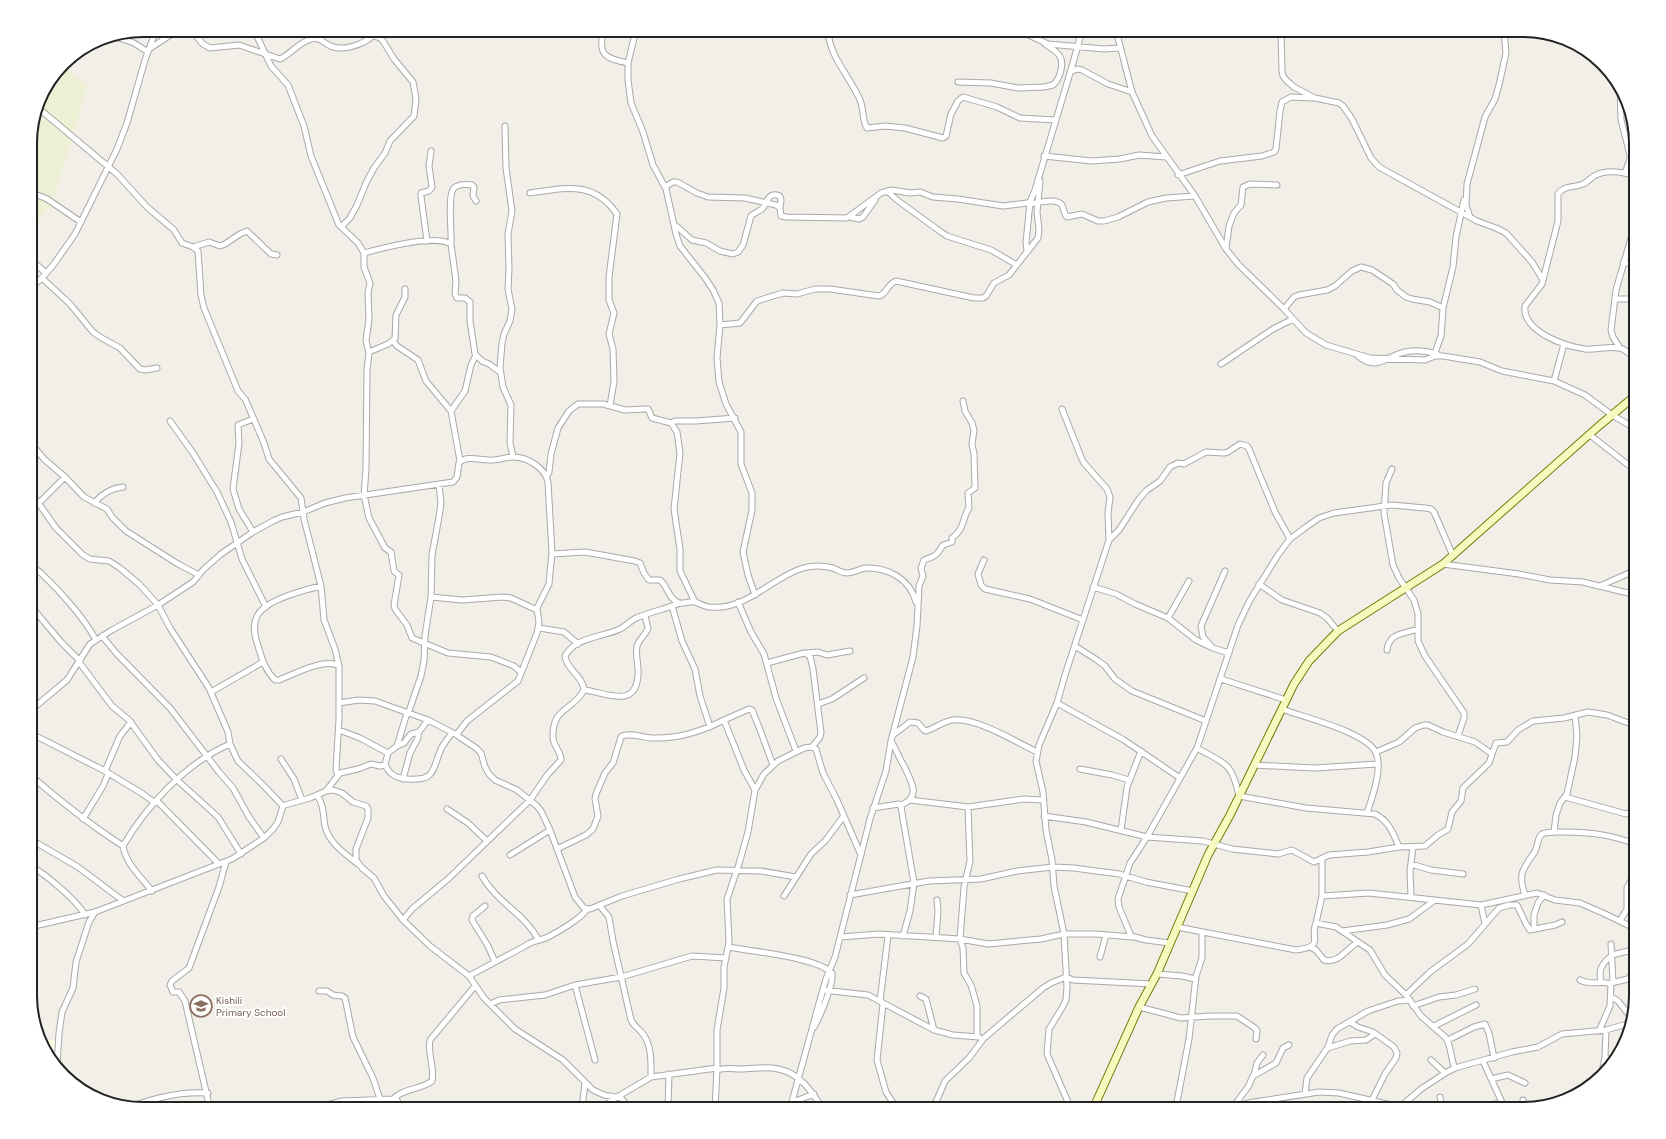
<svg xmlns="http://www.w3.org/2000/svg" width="1666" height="1139" viewBox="0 0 1666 1139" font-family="'DM Sans',sans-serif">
<rect width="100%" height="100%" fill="#f2efe9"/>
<path fill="#ffffe5" d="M41,1039L57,1041L55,1062L45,1052Z"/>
<path fill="#eef0d5" d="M62,66L88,86L53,203L30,230V136L39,100Z"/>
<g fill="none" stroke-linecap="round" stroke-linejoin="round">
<g stroke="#a9a9a9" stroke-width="7">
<path id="street" d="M254,30L271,66L288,85L304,126L311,156L339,225L358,243L364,253V267L370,283L368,293L369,320L366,340L369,354L367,369L366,469L364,495L369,518L385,548L391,552L394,571L399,575L394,605L395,609L407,625L412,638L448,653L491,657L514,666L521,672
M603,30C598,56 605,58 628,63
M636,30L628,63V80L631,103L643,132L653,165L666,189L676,234L680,246L706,279L713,290L719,303L720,325L717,358L719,382L726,404L741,432V464L752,493V510L743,552L748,575L755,595
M828,30C829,57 850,76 860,100C864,109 862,121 867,128L885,126L905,128L943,138L946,136L951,114L958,101L963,97L997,107L1020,118L1055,120
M1018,30L1048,44L1104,49L1120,48
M1116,30L1132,92L1152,136L1195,196L1226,249L1238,264L1284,309L1306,333L1326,345L1370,358L1425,360L1435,356H1443L1480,362L1502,371L1554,381L1585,395L1612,415L1636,429
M1281,30L1282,71L1283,76L1287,81L1294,87L1315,98L1339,103L1343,106L1352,119L1371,158L1379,167L1477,221L1496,228L1506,233L1532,262L1543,280L1542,284L1525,306C1522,332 1565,346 1585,349C1596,350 1608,346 1619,348C1626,349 1632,356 1636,361
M1505,35L1513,31L1528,32
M113,36L134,43L148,52
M198,38L206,30
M320,38L329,30
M149,49L175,32L187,31L195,35L203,44L210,48L239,45L280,59C291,54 299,42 311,39C321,36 325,45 333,47C348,51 370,42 378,30
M1070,72L1077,69L1082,70L1108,84L1132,92
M958,82L991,83L1018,88L1044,87L1053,85C1060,79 1065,63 1059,55C1056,50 1048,47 1044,43
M1620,86L1621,120L1630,155V159L1625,173
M37,107L117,174L147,207L174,230L182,243L193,247L198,251L201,295L204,308L238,391L245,399L249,408L264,443L269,459L301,498L304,519L321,586L324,620L335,649L339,666V719L336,770L338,775
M505,126L506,168L512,211L508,234L509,268L508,289L512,309L510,321L504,334L502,343L500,368L503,387L511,405L510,443L513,457
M1044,156L1092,161L1120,159L1139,155L1166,157
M1178,175L1220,161L1262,156L1274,152L1276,149L1280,111L1282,102L1291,97L1312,98
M665,187L673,182H677L697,193L708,197L745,198L776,205L780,208L781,216L786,217L847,218L881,193L892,190L910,193L920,192L933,197L958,199L1003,206L1027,203L1030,202L1035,190L1073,63L1082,30
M887,191L897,200L941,232L947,236L991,250L1017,265
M30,192L47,199L81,222
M530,193C566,188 593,180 617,214L609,277V300L614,313L609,334L613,349L614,381L610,406
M1030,204C1038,203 1056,197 1062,205C1064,209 1064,214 1067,217L1082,214L1098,221H1104L1118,217L1148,202L1166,198L1195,196
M850,217L859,219L863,217L875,200
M1470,217L1466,205L1467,184L1485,117L1495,99L1499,85L1506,53L1504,30
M674,224L692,240L706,243L720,251L733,254L738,252L743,245L751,216C754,213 758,212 762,209C768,203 767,191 780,196L781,200L780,208
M341,227L350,218L357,205L366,183L374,168L385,153L390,141L414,116L416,99L413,82L394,59L383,41L380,38L374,36
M427,241L421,196V193L429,191L432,187L429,166L431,151
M451,244C452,233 447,195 454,188C458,184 467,184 472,185L474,187L473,196L476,201
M193,247L209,242L220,246L225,244L240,234L247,231L271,254L277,255
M1226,249L1229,226L1234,213L1241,205L1243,187L1250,184L1277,185
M1027,251L1026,243L1030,202
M364,253C382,248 435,234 451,244L456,281L455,294L457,298H465L470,302V321L475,354L482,361L489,364L500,372
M30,259L46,273
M1623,263H1636
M42,278L70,304L93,332L100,337L120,348L140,369L145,370L157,368
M1543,280L1558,221V194C1564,185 1574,188 1583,184C1588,182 1591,177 1596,175C1607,169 1626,172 1636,177
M30,288L42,278L54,264L75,234L117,149L127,123L145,60L156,30
M1615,299H1636
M1284,309L1294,297L1299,295L1327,290L1335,286L1352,271L1361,267L1372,270L1393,284L1397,290L1406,297L1412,299L1430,302L1443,308
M720,325L740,323L757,301L783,293L797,294L815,289H830L879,296C887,294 887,284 896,281L974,298H983L986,296L994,283L1009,275L1038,238L1039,229L1037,212L1040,181
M393,341L397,346L418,360L426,381L451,411L460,461
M1620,348L1613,337L1611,330L1616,290L1636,221
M369,352L388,344L395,339L396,315L405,297V289
M1435,353L1441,336L1443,308L1453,267L1456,237L1464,200
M1358,356C1378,372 1386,356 1405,352C1415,350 1427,351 1437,354
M1221,364L1273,329L1293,319
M1554,381L1564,344
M1062,409L1081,457L1084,463L1107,489L1110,497L1108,513L1109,540L1065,675L1057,703L1039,745L1036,761L1043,792L1046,830L1052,860L1054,886L1064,934L1067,987L1066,1000L1062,1008L1049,1029L1047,1054L1071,1109
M451,411L465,391L471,365L476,355
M253,419L238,425L239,443L233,489L239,509L253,532
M170,421L193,453L217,492L231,522L242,559L266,607
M671,423L675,421H696L735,418
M1590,435L1636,471
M30,442L44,459L65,477L84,497L107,509L112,517L126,531L178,564L199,575
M1392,469L1386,483L1384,513L1393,565L1399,578L1414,600L1418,614V641L1425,656L1464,713V718L1458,736
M547,476L549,472L551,454L558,428L569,411L578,404H603L625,410L646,409H648L652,418L671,423L677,432L680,453L674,509L680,549V571L695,602
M30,491L56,528L83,555L90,559L109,561L120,568L140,585L158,605L170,628L209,688L228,732L230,744L238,761L262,784L283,806
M39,503L65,477
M94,503C102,494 111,488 123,487
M1109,540L1119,530L1139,499L1147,490L1160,481L1170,467L1178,463L1184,464L1206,452L1224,453L1228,452L1240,444L1247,446L1249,449L1275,512L1290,539
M552,554L585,552L635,561L640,563L644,573L649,580H660L662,582C668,589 670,600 679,603C684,604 690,601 695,602C699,603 703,606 709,607C745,611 769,580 800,569C811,565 821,565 833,568C838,570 842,573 847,573C854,573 859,569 865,568C888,567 910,579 916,602
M984,560L978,574L981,585L985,589L1030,599L1083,620
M1443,564L1519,574L1550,580L1583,582L1636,595
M30,565C34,568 39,571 42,574C61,592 84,618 96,640
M1259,584L1282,600L1320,613L1327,618L1338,631
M321,586C304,590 265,600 257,616C252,626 255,637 258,646C262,659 265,670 275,680H279C294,674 326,657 339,666
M1600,586L1636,570
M1093,587L1116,594L1135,604L1168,618L1196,640L1213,648L1229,653
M431,597L462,600L503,597L511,598L537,610
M30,600L33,602L35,611L61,642L80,661
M738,602L751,632L764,654L776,698L796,751
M672,606L682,641L695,669L700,696L710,727
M1168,618L1189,581
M539,628L564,632L578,644
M102,636L117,654L170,708L219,772L233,788L249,817L264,838
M1075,646L1097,660L1105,666L1115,679L1132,691L1206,721
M1211,646L1203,637L1201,626L1225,571
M1387,650C1389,633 1403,634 1418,629
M807,653L818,652L827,655L850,651
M79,662L112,706L129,720L158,760L176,779L218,817L241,854
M767,663L804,653L810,656L813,669L821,733L820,737L812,747
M1221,679L1286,700
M584,690C605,692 636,710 638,675C639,665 635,656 637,646C639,639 646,635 648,628L645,616
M211,692L263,662
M339,703L359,700L375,701L428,720L457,735
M1057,703L1124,740L1180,778
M818,704L832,699L864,678
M1282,709C1302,717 1367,732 1376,753C1383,768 1372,798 1367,813
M30,714L36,706L67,680L90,644L112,630L158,605L193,582L204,569L221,554L253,532L273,521L282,517L303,512L325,503L345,498L453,482L457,477L459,463C466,455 479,460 489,460C497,461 505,457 513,457C528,457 545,468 548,482L552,554L550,572L549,584L537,608L539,623L537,633L518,681L467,721L457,734L458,736L476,748L481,753L485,767L489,774L495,780L517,790L537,806L541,811L550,830L575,897L584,908L590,909L622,896L679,879L717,870L761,871L796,877
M408,714L421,676L424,661L425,636L431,597L432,555L439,517L441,503L439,485
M339,730L360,738L388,753
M30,733L105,771L143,794L155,803
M893,735L910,722L918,723L924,730L926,731C935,728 944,721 953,720C976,717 1016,742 1037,752
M891,741C896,749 899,758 904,766C911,781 922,797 901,805
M397,746L404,743L411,734L419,732L428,720
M1197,748C1225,764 1232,762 1239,796L1306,808L1375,814C1389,821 1393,833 1399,847
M1376,752L1399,742L1415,728L1424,725H1428L1443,732L1475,742L1492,754
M281,759L294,779L302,800
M385,765C390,775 396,778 407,779C436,781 432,770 441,749C444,743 448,738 452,733
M1254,765L1315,768L1377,764
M1080,769L1112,775L1129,780
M105,771L120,736L131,722
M30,775C61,802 89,824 123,846
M403,779L410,753L418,738V733
M755,790L744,770L724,720L749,709L752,710L759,727L773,765
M326,791L340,773L358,769L371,764L380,766L385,765L388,753L397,746L407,713
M317,795C324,805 323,815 325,826C329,843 344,853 358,864
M1565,797L1626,814L1633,811L1636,802
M910,800L968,807L1024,799L1043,800
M157,801L219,864
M968,807L970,861L964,887L960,939L963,948L964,973L971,985L977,1006V1037
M873,808L899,804L901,807L914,883L910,911L903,936
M447,809L468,823L487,841
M1044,816L1086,822L1147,837L1203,841L1232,849L1278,854L1292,850L1314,862L1329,855L1368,852L1399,847L1425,846L1438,835L1448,829L1452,812L1461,801L1463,788L1489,763L1496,743L1507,742L1518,730L1533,721L1564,718L1588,712L1607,715L1631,724H1636
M83,819L103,786L108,774
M1121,830L1127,787L1141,751
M1554,832L1556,815L1560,803L1567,794L1575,757L1577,736L1575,715
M30,839L78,867L122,900
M557,849L586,835L593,829L598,816L595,799L596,794L605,773L613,763L621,737C627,732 642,737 651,738C678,739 700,732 724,720
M510,855L550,830
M1411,864L1431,870L1463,874
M30,866C45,873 77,901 85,915
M482,876C496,902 524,913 538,939
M152,891C141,877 126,864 123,846C147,805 186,763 230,744
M850,895L929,881L981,879L1017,871L1053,867L1074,868L1119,874L1146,882L1193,891
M1525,895C1518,874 1522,870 1534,853C1538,848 1537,837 1542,834C1548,831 1557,832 1564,832C1592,832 1610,835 1636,844
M784,896L811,854L825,841L843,817
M1322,896L1369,893L1481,905L1537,893L1555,900L1580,903L1605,914L1630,926H1635
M1411,897L1410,871L1413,847
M599,905L609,917L613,941L631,1020C634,1027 639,1028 643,1034C652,1046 651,1063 651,1077
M1481,905L1485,924
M485,906L473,916L472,920L488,946L495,962
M403,920L412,909L448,879L530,800L548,774L561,760C561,751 553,746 553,737C552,707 573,711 584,690C583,676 566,669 565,656C575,637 603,637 620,629C626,626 630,621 636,618C650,612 666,609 680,603
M1620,921L1627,909V888L1636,871
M1316,923L1322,896V859
M30,927L95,912L232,859L264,838L273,829L278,822L283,806L285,805L310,798L326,791L333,790L342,793L353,802L366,806L368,809V818L356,849V860L362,868L374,878L384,896L403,920L430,946L469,976L484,998L515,1029L563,1060L593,1090L604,1095L621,1098L630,1109
M1177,927L1296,950C1326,946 1309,939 1316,923L1336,927L1370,950L1385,975L1406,995L1421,1016L1445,1037C1452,1045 1450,1059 1455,1068
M1534,929V915L1538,903L1544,895
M1342,931L1387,925L1409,919L1435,900
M841,937L879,934L960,939L988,944L1041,939L1064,934H1096L1132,937
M936,937L938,911L937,900
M1170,943L1146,940L1131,936L1119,907L1118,899L1130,863L1147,837L1197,748L1238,625L1250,600L1278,555L1290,539L1306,527L1319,518L1334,513L1392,505L1425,508L1431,509L1434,512L1453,556
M1611,944L1613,982
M729,947C753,952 816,957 832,973C834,983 820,1017 814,1027
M1310,947L1316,950L1324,960C1339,964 1346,949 1358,942
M1612,955L1632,950L1636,940
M1100,957L1106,935
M1157,974L1182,976L1195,979
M469,976L525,946C533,940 540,941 548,937C558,932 582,918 587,909
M1580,980C1590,986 1600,980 1611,984
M1601,982C1598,969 1602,964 1611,956
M575,985L595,1060
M823,990L868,995L934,1030L953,1035L979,1037
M319,991H327L333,995L342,996L345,998L353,1037L373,1078L380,1099
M1406,995L1430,972L1468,944L1499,908L1509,905H1517L1526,924L1530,930L1555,925L1562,922
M920,996L926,999L934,1030
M1611,997L1618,1001L1630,1016
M880,1001L888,936
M491,1004L499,1000L545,995L575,985L621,977L692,956L726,958
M883,1004L877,1060L886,1092L897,1109
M1413,1006L1439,997L1456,995L1475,989
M1139,1007L1181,1018L1210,1016H1237L1255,1028L1257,1031L1256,1039
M1350,1022L1358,1027L1373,1032L1394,1047L1397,1053L1396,1058L1385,1074L1372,1100
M1434,1026L1476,1005
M1599,1031L1610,1006L1611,983L1628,979L1631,975L1636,974
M1448,1040L1474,1027L1485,1024L1489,1033L1494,1058
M1328,1048L1350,1041L1366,1040L1375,1034
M1605,1057L1613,1062
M1431,1060L1445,1073
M1483,1061L1505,1109
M57,1065L59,1033L62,1012L73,988L76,962L89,922L95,912
M717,1070C726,1067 733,1069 741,1069C753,1069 767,1066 778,1069C800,1073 812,1092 823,1109
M1602,1073L1605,1057L1606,1030
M1254,1075L1257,1063L1263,1055
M1491,1079L1508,1075L1525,1083
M1305,1094L1307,1078L1328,1047L1332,1035L1337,1029L1368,1011L1398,1001L1410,1000
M1440,1097L1442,1106L1446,1109
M393,1099C403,1088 421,1090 432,1081C435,1067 427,1053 430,1040L475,986
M1523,1100L1524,1109
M793,1102L814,1094
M133,1106C157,1097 182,1091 208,1093
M1176,1107L1189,1039L1196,976L1202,958V932
M1233,1107L1248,1087L1253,1076L1276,1063L1283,1048L1289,1045
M145,1109L146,1102
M210,1109L185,1001L179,992H173L170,985L172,981L189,968L219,887L226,862
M312,1109L342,1101L393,1099L397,1100L400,1109
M582,1109L585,1083
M601,1109L612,1100L651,1077L717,1068
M668,1109L669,1074
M715,1109L717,1068V1030L724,988V967L729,942L727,899L739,864L748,832L755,790L764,774L778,761L804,748L812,747L816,749L823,773L837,800L861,855
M790,1109L818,1007L826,979L835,957L870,819L886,771L891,741L913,657L917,626L919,586L923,576L921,568L924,560C936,556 937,555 943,545L952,542V538C965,529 962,518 969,508L968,493L975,488L974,454L972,444L974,430L972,423L965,411L963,401
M813,1109L822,1107
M928,1109L936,1102L945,1081L969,1058L984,1038L1043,988L1051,983L1066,977L1073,980L1152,984
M1136,1109L1168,1106L1200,1109
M1229,1109L1248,1103L1319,1092L1339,1093L1400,1107L1421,1089L1447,1072L1455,1068L1512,1052L1538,1047L1562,1034L1606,1030L1627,1024
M1269,1109V1100
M1481,1109L1494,1104H1502"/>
</g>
<g stroke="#707d05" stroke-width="9">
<path id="secondary" d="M1093,1109L1139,1007L1157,974L1208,855L1230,815L1294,684L1309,661L1338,631L1443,564L1600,425L1636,395"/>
</g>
<use href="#street" stroke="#fff" stroke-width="5"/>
<use href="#secondary" stroke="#f7fabf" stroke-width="7"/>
</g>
<defs>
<g id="school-ring" transform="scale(1.15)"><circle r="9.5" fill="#fff" stroke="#8d6e63" stroke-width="1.5"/><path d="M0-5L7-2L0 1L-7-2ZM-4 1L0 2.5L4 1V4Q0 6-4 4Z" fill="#8d6e63"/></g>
</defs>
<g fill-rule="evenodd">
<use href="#school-ring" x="201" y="1006"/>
</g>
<g text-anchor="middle" stroke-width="4" stroke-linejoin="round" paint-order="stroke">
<g font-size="10" fill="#785e54" stroke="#fff" text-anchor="start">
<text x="216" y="1004">Kishili<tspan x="216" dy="12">Primary School</tspan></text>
</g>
</g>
<path d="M0 0H1666V1139H0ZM143 37H1523A106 106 0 0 1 1629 143V996A106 106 0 0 1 1523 1102H143A106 106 0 0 1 37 996V143A106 106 0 0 1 143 37Z" fill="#fff" fill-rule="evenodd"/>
<path fill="none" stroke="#222" stroke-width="2" d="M143 37H1523A106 106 0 0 1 1629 143V996A106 106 0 0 1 1523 1102H143A106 106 0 0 1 37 996V143A106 106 0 0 1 143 37Z"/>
</svg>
